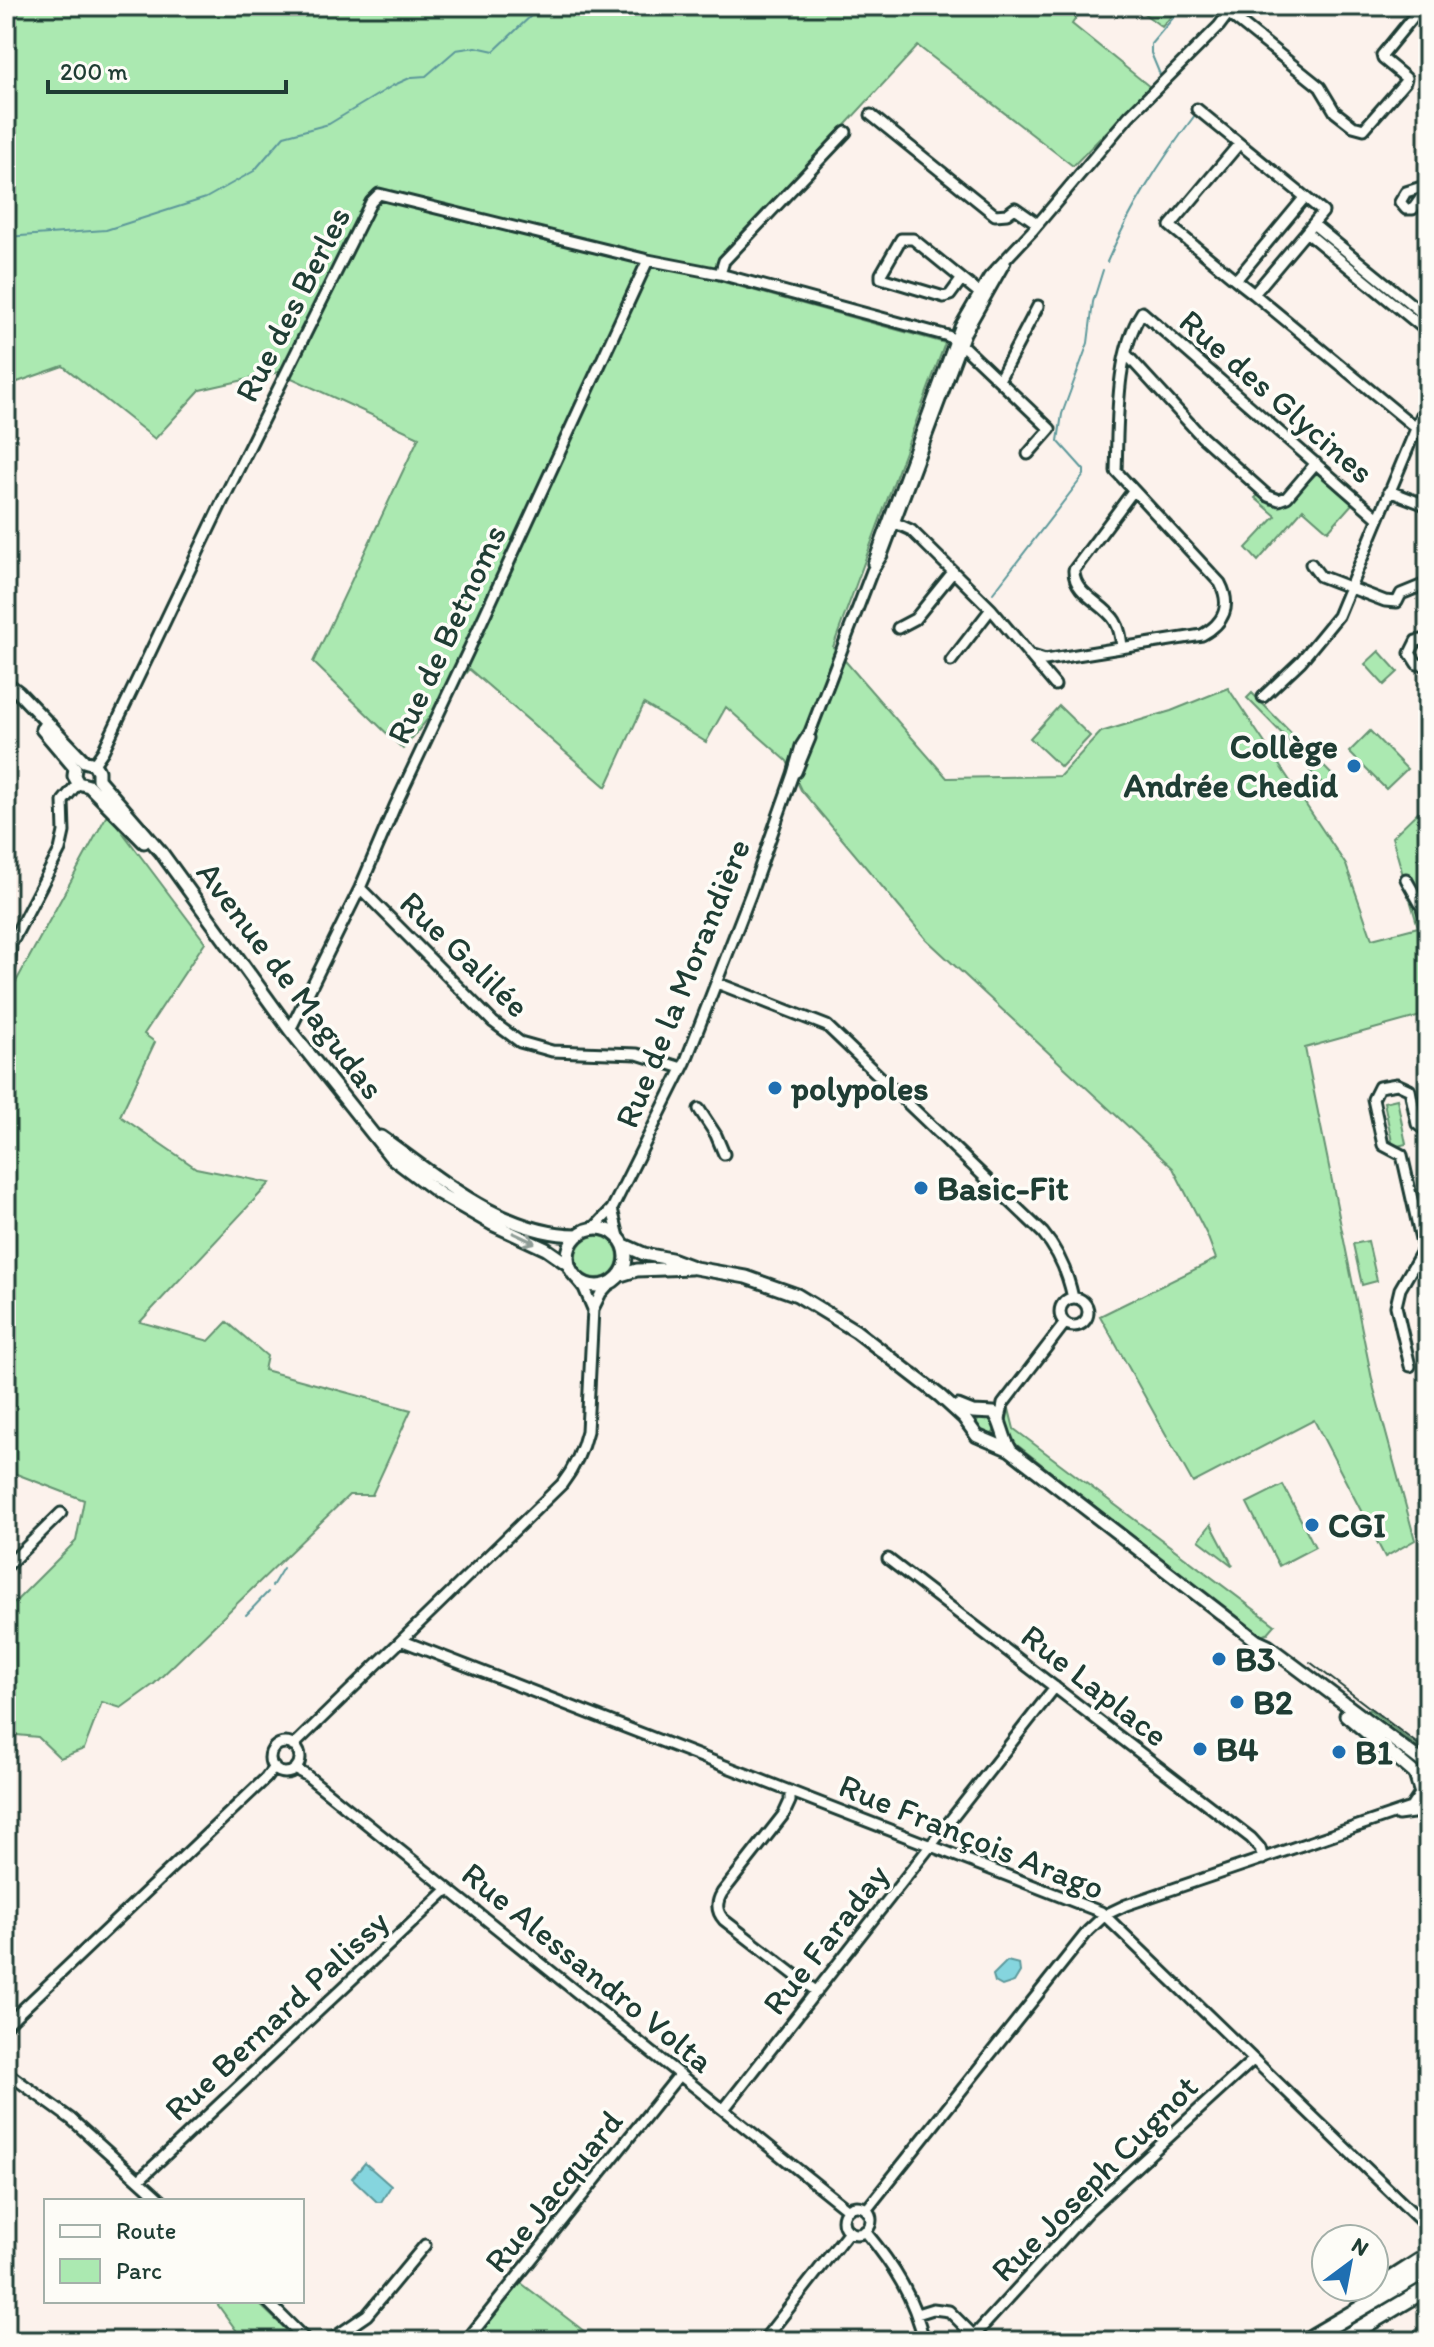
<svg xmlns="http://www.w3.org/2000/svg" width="1434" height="2347" viewBox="0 0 1434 2347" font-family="Itim,sans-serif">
<rect width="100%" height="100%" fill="#fcf2ec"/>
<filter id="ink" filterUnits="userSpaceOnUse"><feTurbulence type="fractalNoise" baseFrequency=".0125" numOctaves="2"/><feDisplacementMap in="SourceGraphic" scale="16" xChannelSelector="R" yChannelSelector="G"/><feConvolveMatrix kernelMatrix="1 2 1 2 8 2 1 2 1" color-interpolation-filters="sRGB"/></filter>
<g filter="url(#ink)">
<path fill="#abe9b1" stroke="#659372" stroke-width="2" d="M6,6H1084L1072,24L1150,87L1073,166L918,46L705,277L945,343L833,647L947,778L1060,776L1101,732L1171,711L1228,688L1346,865L1372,939L1418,927L1392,837L1428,802V1014L1305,1048L1374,1389L1415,1540L1385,1557L1314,1420L1193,1483L1100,1316L1216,1259L1207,1235L1173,1168L926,939L801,790L787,761L726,707L706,742L644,704L606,787L469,669L403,749L313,662L419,437L279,372L200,390L155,439L63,366L6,386Z
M1134,6H1180L1162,27Z
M1317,473L1352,504L1328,531L1303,509L1258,561L1246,548L1276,516L1255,498L1258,495L1271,505L1286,504Z
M1379,651L1398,672L1384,685L1365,664Z
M1252,693L1336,779L1327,788L1310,771L1314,766L1247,698Z
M1059,706L1090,736L1061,767L1030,738Z
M1370,731L1407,769L1386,789L1349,752Z
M108,813L205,942L144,1034L155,1042L120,1116L196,1168L270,1183L140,1322L209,1341L227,1322L267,1356L264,1370L411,1410L372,1495H349L154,1684L121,1708L102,1702L84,1749L60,1758L38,1737L6,1734V1611L76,1541L84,1500L6,1470V1000Z
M1397,1099L1406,1144L1393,1147L1384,1102Z
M576 1257a21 21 0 1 1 42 0a21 21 0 1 1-42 0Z
M1368,1241L1377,1281L1362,1285L1353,1244Z
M1009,1409L1014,1429L1275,1625L1267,1634L1260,1636L1012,1441L1005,1416Z
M976 1426a10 10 0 1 1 20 0a10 10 0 1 1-20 0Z
M1283,1485L1315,1547L1279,1566L1247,1503Z
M1211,1524L1233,1566L1199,1540Z
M1369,1709L1428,1755V1761L1364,1716Z
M521,2283L597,2341H474Z
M215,2301H256L298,2341H244Z"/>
<path fill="#85d5de" stroke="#5c989a" stroke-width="2" d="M1007,1961L1019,1964L1020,1972L1014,1982L1002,1986L995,1982L993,1975Z
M365,2163L391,2186L381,2202H377L352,2178Z"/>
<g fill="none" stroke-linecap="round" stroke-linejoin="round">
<path stroke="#5c989a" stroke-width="2" d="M1161,77L1151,53V44L1183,6
M6,237L106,230L206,198L254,171L284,136L329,124L392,86L412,77L426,76L456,50L476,47L494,51L534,13L549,6
M1107,262C1131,207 1159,163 1195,115
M993,593L1084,475V470L1058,441L1062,414L1088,343L1093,302L1103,270
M272,1586L283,1568
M246,1615L268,1592"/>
<g stroke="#1f3d34" stroke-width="15">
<path id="minor" d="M1228,13L1320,87L1335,112L1353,126L1364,129L1405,82L1406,78L1383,59L1382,55L1422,6
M1197,109L1305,197
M871,115L995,215L1007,214L1015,208L1038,224
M1428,185L1406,192L1400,202L1406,209H1413L1428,188
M1305,197L1323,212L1254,294L1236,280Z
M1313,224L1428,318
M1306,232L1428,332
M720,274L724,261L846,132
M961,280L950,295L944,297L881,278V274L901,239H913L978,292
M1236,280L1170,226L1239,144
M1254,294L1416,428
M1127,355L1202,437L1268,496L1279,500L1287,497L1316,463
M999,380L1038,306
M1389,491L1428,506
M891,521L911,530L991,609L1055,685
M873,564L960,327L989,277L1032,231L1129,116L1219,26L1234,6
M1311,564L1320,576L1385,601L1397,602L1401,594L1428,583
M898,628L915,619L953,572
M1428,639L1416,641L1410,653L1417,664L1428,665
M1122,647C1121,638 1120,629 1115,621C1104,603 1073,594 1074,570L1133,491
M1029,655L1045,660L1202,635C1224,623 1232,606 1220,583L1116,471C1118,422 1115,354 1142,312L1378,518
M951,661L991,609
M1263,697L1301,661L1338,616L1428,400
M94,764L103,751L222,502L371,202L379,194L648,260L720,274L948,336L965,348L1050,429L1028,454
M796,772L810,738
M1406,879L1422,907L1428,927
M360,888L493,1022L520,1042L552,1051L637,1054L682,1068
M6,976L10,966L11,944L60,850L64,832L63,801L78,783
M717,983L827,1026L1043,1233C1059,1252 1068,1274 1073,1298
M290,1030L360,888L395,806L470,647L648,260
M699,1109L716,1135L724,1154
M1428,1132L1417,1124L1410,1090L1397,1084L1379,1087L1373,1099L1383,1145L1402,1155L1428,1270
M612,1209L619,1237
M594,1228L612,1209L685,1063L751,893L793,774L801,746L810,732L872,571L882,555L965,333L1005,262
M1060 1312a14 14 0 1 1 28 0a14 14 0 1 1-28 0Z
M593,1309L601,1293L610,1283
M1410,1366L1396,1306L1400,1289L1428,1241
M1000,1420L1003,1404L1065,1323
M888,1559L1251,1838L1260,1848L1263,1859
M6,1567L61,1513
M403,1641L1101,1912L1425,2225H1428
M270 1758a15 15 0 1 1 30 0a15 15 0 1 1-30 0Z
M293,1746L562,1484C575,1467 582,1452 587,1431L593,1309L584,1288L576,1278
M295,1769L306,1775L847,2209
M790,1791V1801L784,1814L722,1893C716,1903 716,1911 724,1920L817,1992
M1412,1806L1420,1794L1414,1774
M1398,1815L1428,1811
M6,2025L266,1778L274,1767
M6,2072L71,2119L162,2201
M724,2109L1055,1687
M139,2180L448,1889
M843 2220a14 14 0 1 1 28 0a14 14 0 1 1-28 0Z
M867,2209L1088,1931L1105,1915L1126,1905L1428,1802
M865,2231C894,2266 914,2297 924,2341
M267,2301L307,2341
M917,2314L933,2309L949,2311L977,2339
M974,2336L1088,2211L1253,2060
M329,2341L367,2315L425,2245
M466,2341L680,2074
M763,2341L849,2231"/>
</g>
<g stroke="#1f3d34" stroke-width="17">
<path id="major" d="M6,683L18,692L84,761L94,764L98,771V779
M42,729L75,768
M75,768L74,776L78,783L89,786L144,842
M98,779L161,852L290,1030L391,1157L440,1194L492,1224L546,1249L569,1265
M381,1137C439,1178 503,1235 578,1235
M568 1257a29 29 0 1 1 58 0a29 29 0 1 1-58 0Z
M624,1245L644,1254L671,1259L695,1268L746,1277L797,1295L856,1331L940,1396L964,1418L977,1436L1010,1450L1257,1641L1268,1646L1428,1766
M621,1275L637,1270L691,1268
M958,1406L973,1412L994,1413C1002,1421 1002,1437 1010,1449
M1346,1715L1428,1785"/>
</g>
<g stroke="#1f3d34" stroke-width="20">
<path id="highway" d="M1378,2288L1428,2256
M1305,2341L1428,2269
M1339,2341L1428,2288"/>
</g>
<use href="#minor" stroke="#fdfcf7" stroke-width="9"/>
<use href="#major" stroke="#fdfcf7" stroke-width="11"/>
<use href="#highway" stroke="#fdfcf7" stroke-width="14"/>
<path stroke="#1f3d34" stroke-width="2" d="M1310,1662L1428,1752"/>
</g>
<defs><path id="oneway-shaft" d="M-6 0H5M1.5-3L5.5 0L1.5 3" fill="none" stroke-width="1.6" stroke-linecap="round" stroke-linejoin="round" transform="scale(2)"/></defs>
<use stroke="#8e9c96" href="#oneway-shaft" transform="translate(524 1238) rotate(25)"/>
</g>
<g fill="#1f6fb2" stroke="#fdfcf7" stroke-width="3">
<circle cx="1354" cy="766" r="8"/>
<circle cx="775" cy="1088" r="8"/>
<circle cx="921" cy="1188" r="8"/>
<circle cx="1312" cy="1525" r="8"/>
<circle cx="1219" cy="1659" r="8"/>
<circle cx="1237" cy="1702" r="8"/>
<circle cx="1200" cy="1749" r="8"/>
<circle cx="1339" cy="1752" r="8"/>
</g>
<g text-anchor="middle" stroke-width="7" stroke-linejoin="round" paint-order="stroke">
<g font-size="34" fill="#1f3d34" stroke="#fdfcf7">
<text transform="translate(292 304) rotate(-63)" y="12">Rue des Berles</text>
<text transform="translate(1277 396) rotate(41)" y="12">Rue des Glycines</text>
<text transform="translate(446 634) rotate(-65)" y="12">Rue de Betnoms</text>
<text transform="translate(465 954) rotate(44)" y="12">Rue Galilée</text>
<text transform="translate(291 980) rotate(53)" y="12">Avenue de Magudas</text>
<text transform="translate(682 983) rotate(-68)" y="12">Rue de la Morandière</text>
<text transform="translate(1095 1685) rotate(38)" y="12">Rue Laplace</text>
<text transform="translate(972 1836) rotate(22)" y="12">Rue François Arago</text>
<text transform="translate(825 1939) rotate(-52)" y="12">Rue Faraday</text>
<text transform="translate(588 1967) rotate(39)" y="12">Rue Alessandro Volta</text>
<text transform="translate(276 2015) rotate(-43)" y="12">Rue Bernard Palissy</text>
<text transform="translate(1094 2178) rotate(-45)" y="12">Rue Joseph Cugnot</text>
<text transform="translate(553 2191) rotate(-51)" y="12">Rue Jacquard</text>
</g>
<g font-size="34" font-weight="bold" fill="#1f3d34" stroke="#fdfcf7" text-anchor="start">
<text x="1338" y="758" text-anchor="end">Collège<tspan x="1338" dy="39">Andrée Chedid</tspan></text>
<text x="791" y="1100">polypoles</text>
<text x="937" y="1200">Basic-Fit</text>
<text x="1328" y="1537">CGI</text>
<text x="1235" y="1671">B3</text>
<text x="1253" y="1714">B2</text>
<text x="1216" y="1761">B4</text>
<text x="1355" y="1764">B1</text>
</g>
</g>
<rect width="1434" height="2347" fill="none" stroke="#fdfcf7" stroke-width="32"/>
<rect x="16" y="16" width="1402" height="2315" fill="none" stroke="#1f3d34" stroke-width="3" filter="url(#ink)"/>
<rect x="44" y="2199" width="260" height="104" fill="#fdfcf7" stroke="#a4b0a9" stroke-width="2"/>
<rect x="60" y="2225" width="40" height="12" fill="#fdfcf7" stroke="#a4b0a9" stroke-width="2"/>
<text x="116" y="2239" font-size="24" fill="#1f3d34">Route</text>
<rect x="60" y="2259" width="40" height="24" fill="#abe9b1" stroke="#a4b0a9" stroke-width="2"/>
<text x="116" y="2279" font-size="24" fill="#1f3d34">Parc</text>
<g transform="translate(1350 2263) rotate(32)"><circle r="38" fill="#fdfcf7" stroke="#a4b0a9" stroke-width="2"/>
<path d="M0-6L14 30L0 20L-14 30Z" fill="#1f6fb2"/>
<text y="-12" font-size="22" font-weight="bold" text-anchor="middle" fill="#1f3d34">N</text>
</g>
<path d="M48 80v12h238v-12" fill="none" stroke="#1f3d34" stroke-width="4"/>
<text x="60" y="80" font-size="24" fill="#1f3d34" stroke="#fdfcf7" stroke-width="6" paint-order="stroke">200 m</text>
</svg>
